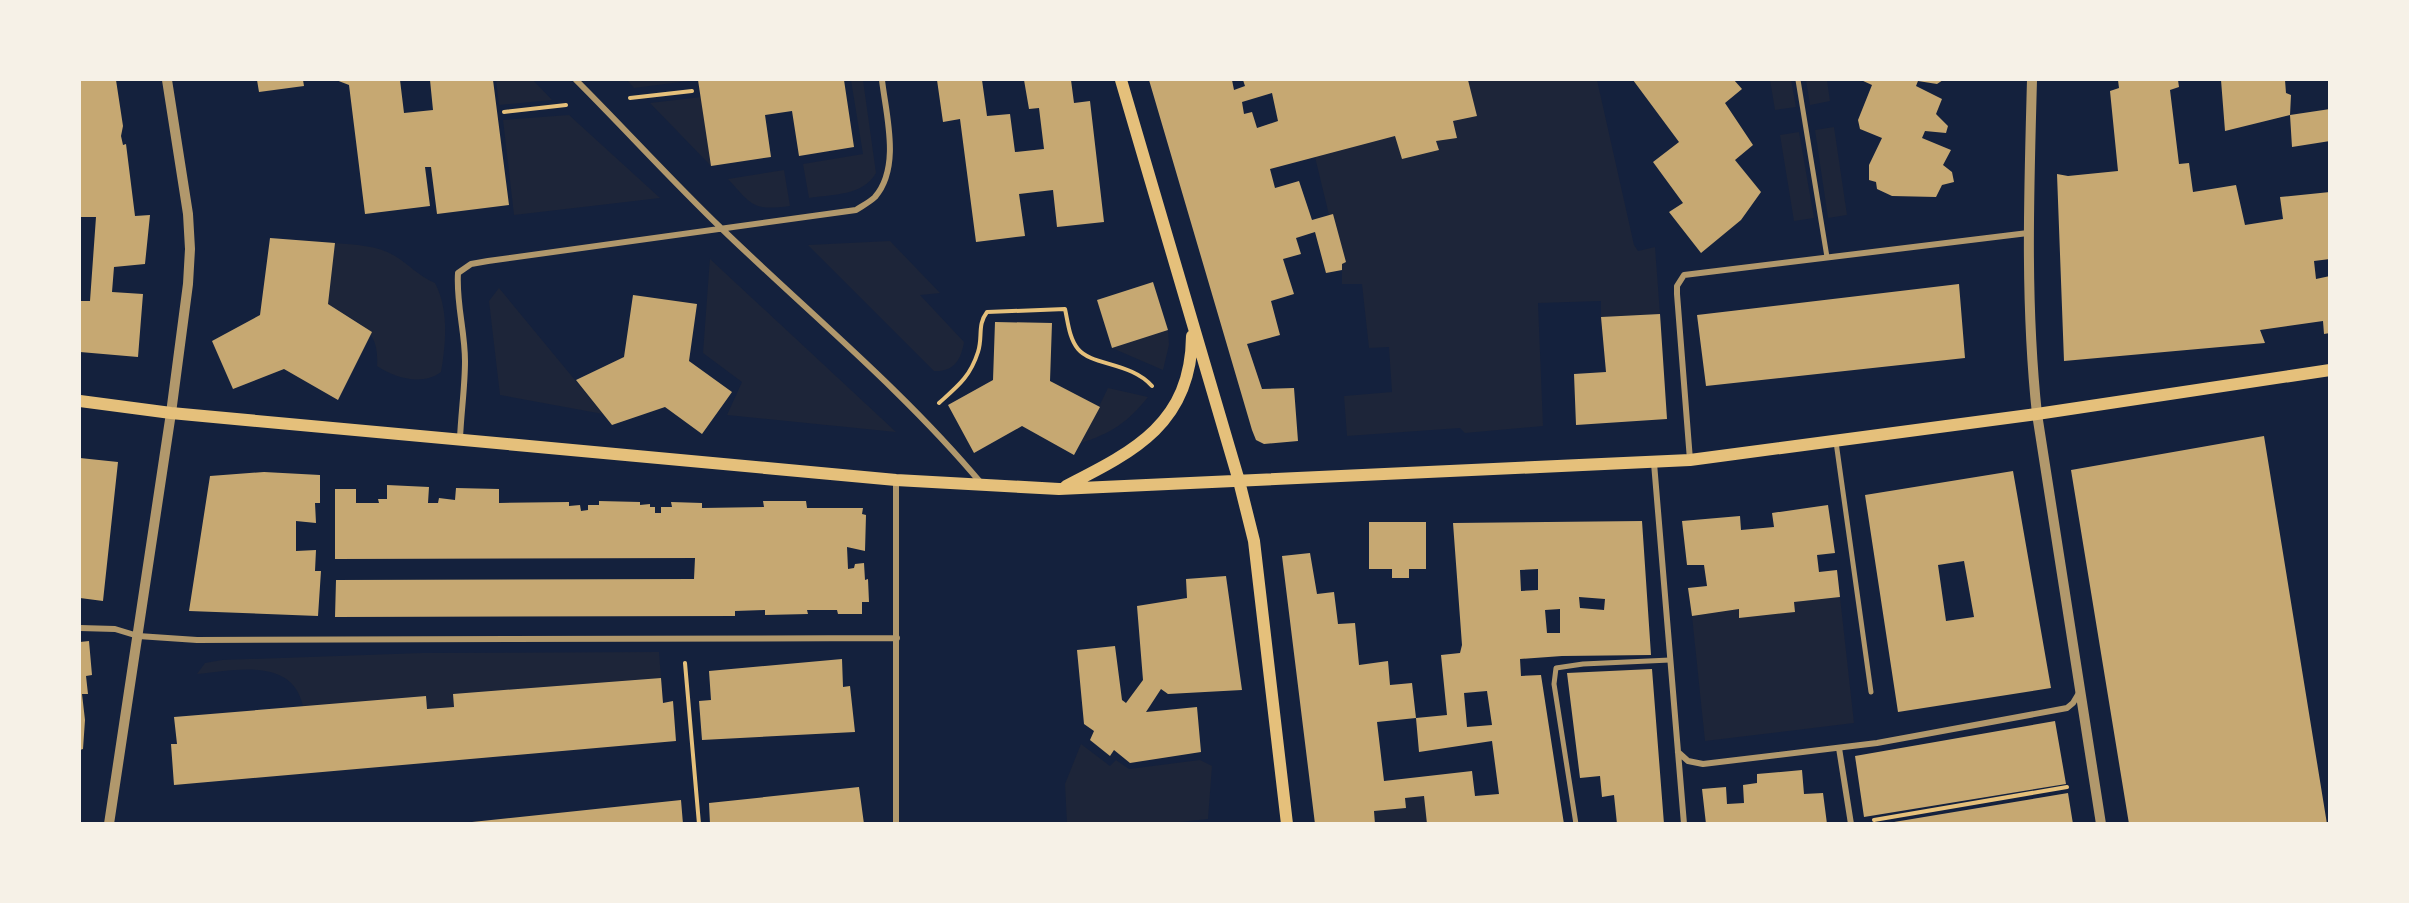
<svg xmlns="http://www.w3.org/2000/svg" width="2409" height="903" viewBox="0 0 2409 903" font-family="Manrope,sans-serif">
<rect width="100%" height="100%" fill="#14213d"/>
<path fill="#1d2539" d="M496,80H533L552,100L499,105Z
M627,80H696L634,88Z
M851,80H863L876,173C863,196 833,194 809,198L803,164L863,154Z
M1468,80H1597L1634,245L1638,251L1655,247L1660,314L1601,317V301L1538,303L1543,426L1465,433L1460,428L1347,436L1344,396L1392,392L1389,347L1369,348L1362,284H1342V264L1346,262L1333,215H1329L1315,157L1395,136L1402,159L1439,150L1436,141L1457,138L1453,121L1477,116Z
M1770,80H1791L1796,107L1775,110Z
M1806,80H1827L1830,101L1810,105Z
M701,97L711,166L650,103Z
M569,115L660,198L514,215L503,120Z
M1834,127L1847,215L1828,218L1815,130Z
M1799,132L1814,218L1794,221L1780,135Z
M784,170L790,206C752,211 752,205 728,179Z
M890,241L940,293L920,295L964,342C961,360 954,372 934,371L808,245Z
M335,243C356,245 376,245 395,256C410,265 417,275 435,283C449,310 446,343 441,372C422,386 395,378 377,366C380,327 357,323 328,304Z
M710,258V259L896,432L727,415L742,382L703,353Z
M499,288L603,414L500,395L489,301Z
M1168,330L1169,345L1163,370L1112,348Z
M1108,388L1148,397C1128,422 1112,433 1081,443Z
M1840,597L1854,723L1705,741L1692,616L1739,609V618L1795,612L1794,602Z
M659,652L661,678L453,694L454,707L427,709L426,696L303,706C292,656 234,671 197,674L205,663L222,660L422,653Z
M1081,744L1110,766L1116,760L1129,769L1200,760L1212,766L1208,819L1162,824L1067,823L1065,784Z
M1424,796L1427,823H1375L1374,811L1406,808L1405,798Z"/>
<path fill="#c6a872" fill-rule="evenodd" d="M80,80H116L123,126L121,136L123,145L126,144L135,216L150,215L145,264L114,267L112,292L143,294L138,357L80,352V301H90L96,217H80Z
M257,80H303L304,86L259,92Z
M336,80H400L404,113L433,110L430,80H493L509,205L437,214L431,167H425L430,206L365,214L349,85Z
M698,80H844L854,147L799,156L792,111L765,115L771,157L711,166Z
M937,80H982L987,116L1010,114L1015,152L1044,149L1039,108L1029,109L1024,80H1071L1074,103L1090,101L1104,222L1057,227L1053,190L1019,194L1025,236L976,242L960,119L943,122Z
M1149,80H1232L1234,90L1245,86L1243,80H1468L1477,116L1453,121L1457,138L1436,141L1439,150L1402,159L1395,136L1270,169L1275,188L1299,181L1312,220L1333,214L1346,262L1342,264V270L1326,273L1315,232L1296,238L1301,254L1283,259L1294,294L1271,301L1280,335L1247,344L1262,389L1294,388L1298,441L1264,444L1256,440L1252,430ZM1272,93L1278,121L1257,128L1252,112L1244,114L1242,102Z
M1633,80H1734L1742,89L1725,103L1753,145L1735,160L1761,192L1741,220L1701,253L1669,212L1683,203L1653,162L1679,142Z
M1861,80H1943L1937,84L1918,81L1916,86L1942,99L1936,114L1948,126L1946,133L1925,131L1922,138L1951,150L1943,165L1952,172L1954,182L1942,185L1936,197L1892,196L1877,189L1876,182L1869,180V165L1882,138L1860,129L1858,120L1872,85Z
M2118,80H2178L2179,87L2170,90L2179,164L2189,163L2193,192L2236,185L2245,225L2283,219L2280,197L2330,192V259L2314,261L2316,279L2330,276V333L2324,334L2323,321L2260,330L2265,343L2064,361L2057,174L2068,176L2118,171L2110,91L2119,88Z
M2221,80H2285L2286,93L2291,95L2290,115L2225,131Z
M2330,109V141L2292,147L2290,115Z
M270,238L335,243L328,304L372,332L338,400L284,369L233,389L212,341L260,315Z
M1153,282L1168,330L1112,348L1097,300Z
M1959,284L1965,358L1706,386L1697,315Z
M633,295L697,304L689,361L732,392L702,434L665,407L612,425L576,380L624,357Z
M1660,314L1667,419L1576,425L1574,374L1606,372L1601,317Z
M995,322L1052,323L1050,381L1100,407L1074,455L1022,426L974,453L948,405L993,380Z
M2264,436L2327,824H2129L2071,470Z
M80,458L118,462L103,601L80,598Z
M2013,471L2051,688L1898,712L1865,495ZM1964,561L1974,617L1946,621L1938,565Z
M264,472L320,475V503H315L316,523L296,521V551L316,550L315,571H321L318,616L189,611L210,476Z
M387,485L429,487L428,503H438L439,498L455,500L456,488L499,489V503L569,502V506L580,505L581,511L588,510V505H599V501L640,502V505L650,504V507H655V513H661V507H672L671,502L702,503V508L764,507L763,501H806L807,508H863L862,514L866,515L865,551L847,547L848,569L854,568L855,564L864,563L865,580L868,579L869,602H862V614H838L837,610H807L808,614L765,615V610L735,611V616L335,617L336,580L694,579L695,558L335,559V489H356V503H379L378,499H387Z
M1828,505L1835,553L1817,555L1819,572L1837,570L1840,597L1794,602L1795,612L1739,618V609L1692,616L1688,588L1707,586L1704,565H1687L1682,521L1740,516L1741,530L1774,527L1772,513Z
M1642,521L1651,655L1562,656L1520,659L1521,676L1541,675L1564,824H1427L1424,796L1405,798L1406,808L1374,811L1375,824H1315L1282,556L1310,553L1317,594L1334,592L1338,624L1355,623L1359,665L1388,661L1390,685L1412,683L1416,718L1377,722L1384,781L1472,771L1475,796L1499,794L1492,741L1419,752L1416,718L1447,715L1441,655L1460,653L1462,645L1453,523ZM1538,569V590L1521,591L1520,570ZM1579,597L1605,599L1604,610L1580,608ZM1560,609V633H1547L1545,610ZM1487,691L1492,725L1467,727L1464,693Z
M1369,522H1426V569H1409V578H1392V569H1369Z
M1226,576L1242,690L1168,694L1161,689L1146,712L1197,707L1201,752L1130,763L1114,750L1110,756L1090,740L1094,731L1084,724L1077,650L1115,646L1122,700L1126,703L1143,680L1137,606L1187,598L1186,579Z
M89,641L92,675L86,676L88,694H82L85,720L83,749L80,750V642Z
M842,659L843,687L850,686L855,732L702,740L699,701L711,700L709,671Z
M1652,669L1664,824H1617L1614,795L1602,797L1600,776L1580,778L1567,673Z
M661,678L663,703L673,701L676,741L174,785L171,744H177L174,717L426,696L427,709L454,707L453,694Z
M2055,721L2066,784L1864,817L1855,756Z
M1802,770L1804,794L1823,793L1827,824H1706L1702,789L1726,787L1727,804L1744,803L1743,785L1757,783V774Z
M859,787L864,824H710L709,803Z
M2068,793L2073,824H1894V822Z
M681,800L683,824H472V822Z"/>
<g fill="none" stroke-linecap="round" stroke-linejoin="round">
<path stroke="#e5c07b" stroke-width="4" d="M630,98L692,91
M504,112L566,105
M939,403C958,386 970,377 978,352C983,337 977,325 987,312L1065,309C1068,322 1069,338 1078,349C1092,366 1131,362 1152,386
M685,663L699,824
M1874,820L2067,787"/>
<path stroke="#b1986c" stroke-width="5" d="M1798,80L1827,257
M1836,442L1871,692
M1576,824L1554,684L1556,668L1583,664L1670,660"/>
<path stroke="#b1986c" stroke-width="6" d="M576,80C625,129 672,181 722,229C809,313 903,390 981,483
M460,439C461,413 465,387 465,361C465,331 456,303 458,273L471,264L488,261L856,210C862,206 870,202 875,197C901,167 886,115 882,80
M1690,460L1677,294V286L1684,275L2028,233
M1654,463L1684,824
M896,480V824
M80,628L115,629L138,636L197,640L897,638
M1839,748L1851,824
M1678,752L1688,761L1703,764L1877,743L2067,708L2073,703L2079,693"/>
<path stroke="#b1986c" stroke-width="10" d="M2032,80C2029,191 2025,302 2037,414L2101,824
M109,824L171,413L188,284L190,249L188,214L167,80"/>
<path stroke="#e5c07b" stroke-width="12" d="M1121,80L1239,481L1254,541L1287,824
M80,401L171,413L896,480L1059,489L1690,460L2037,414L2330,370
M1066,486C1135,451 1191,423 1192,336"/>
</g>
<rect width="2409" height="903" fill="none" stroke="#f6f1e7" stroke-width="162"/>
</svg>
